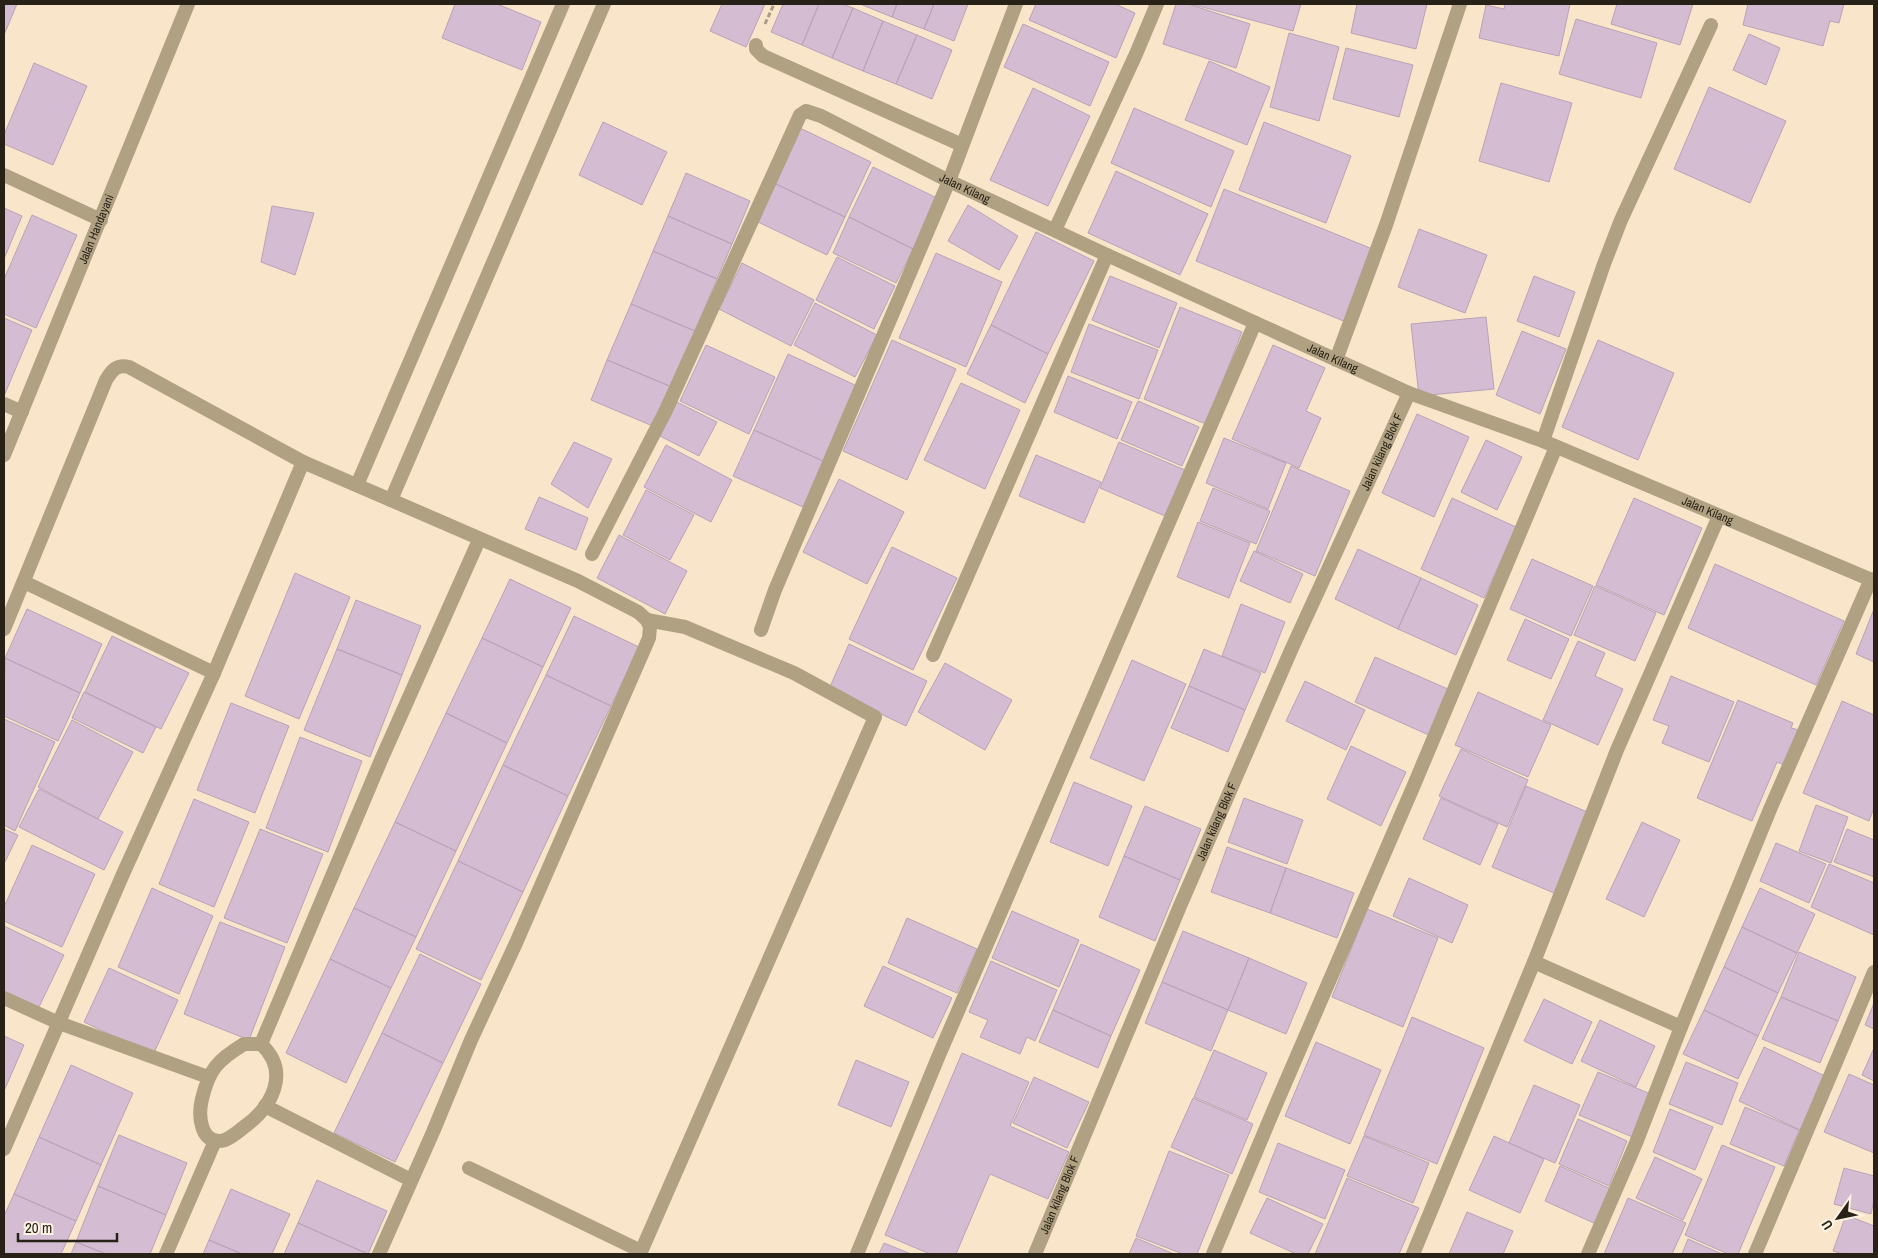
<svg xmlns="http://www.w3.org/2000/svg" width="1878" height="1258" viewBox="0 0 1878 1258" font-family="'Archivo Narrow',sans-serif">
<rect width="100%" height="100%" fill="#f8e5ca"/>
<path fill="#d4bcd2" stroke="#baa2b8" d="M4,4H17L4,35Z
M455,4H497L541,22L522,70L442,38Z
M722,4H765L746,47L710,31Z
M783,4H819L802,45L771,32Z
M819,4H842L853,8L832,58L802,45Z
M860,4H897L892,17Z
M897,4H934L924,29L892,17Z
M934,4H968L954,41L924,29Z
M1036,4H1115L1135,13L1116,58L1029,20Z
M1176,4H1188L1250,24L1236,68L1163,44Z
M1191,4H1301L1293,31Z
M1357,4H1427L1416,49L1351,33Z
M1505,4H1570L1559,56L1479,38L1486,5L1504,9Z
M1617,4H1693L1680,45L1611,24Z
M1748,4H1844L1839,23L1830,21L1823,46L1743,25Z
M853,8L883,21L863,71L832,58Z
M1576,19L1657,43L1641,98L1559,74Z
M883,21L917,35L896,84L863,71Z
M1023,24L1109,62L1090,106L1004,67Z
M1289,33L1339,47L1319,121L1270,107Z
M1749,34L1780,48L1766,85L1733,70Z
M917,35L952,50L932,99L896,84Z
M1346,48L1413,65L1399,117L1333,99Z
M1209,61L1270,87L1247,145L1185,120Z
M34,63L87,86L53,165L4,144V135Z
M1501,83L1572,103L1549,182L1479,161Z
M1709,87L1786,121L1750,203L1674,169Z
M1033,88L1090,116L1048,206L990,180Z
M1134,108L1234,151L1211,207L1111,163Z
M603,122L667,152L642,205L579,175Z
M1264,122L1351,156L1326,223L1239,190Z
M800,128L871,162L845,217L774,183Z
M873,167L937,198L913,249L849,217Z
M1116,171L1208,214L1180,275L1088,233Z
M686,173L750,201L732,244L668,216Z
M774,183L845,217L827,255L756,221Z
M1224,189L1375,250L1346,322L1196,261Z
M968,205L1018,236L999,270L948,241Z
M272,206L314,213L295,275L261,262Z
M4,208L22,216L4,259Z
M32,215L77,235L36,328L4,314V279Z
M668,216L732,244L717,279L653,251Z
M849,217L913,249L896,283L833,253Z
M1419,229L1487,255L1465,313L1398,287Z
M1036,232L1094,261L1048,354L991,325Z
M653,251L717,279L695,331L631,304Z
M936,253L1002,282L966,367L899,338Z
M837,257L895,286L874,329L816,300Z
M742,263L814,300L791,346L719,309Z
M1110,276L1177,303L1159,348L1092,320Z
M1534,276L1575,292L1559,337L1517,321Z
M815,303L877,335L855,377L794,345Z
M631,304L695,331L672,387L607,360Z
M1180,307L1242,332L1206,424L1144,399Z
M1486,317L1494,389L1419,396L1411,324Z
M4,318L32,330L4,396Z
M1089,324L1158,350L1139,399L1071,372Z
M991,325L1048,354L1025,403L967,374Z
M1522,331L1566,349L1540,414L1496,395Z
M892,340L956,369L907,480L843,451Z
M1598,340L1674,373L1638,460L1562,427Z
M706,345L775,377L749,434L680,401Z
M1273,345L1325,368L1306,411L1321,418L1299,468L1232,439Z
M788,354L857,386L823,461L754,430Z
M607,360L672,387L655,427L591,400Z
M1068,376L1132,402L1117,439L1054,412Z
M961,383L1020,410L985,489L924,460Z
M1138,401L1199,427L1182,466L1121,440Z
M677,402L717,422L699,456L660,436Z
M1417,414L1469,437L1434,517L1382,493Z
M754,430L823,461L803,507L733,476Z
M1224,438L1286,463L1268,509L1206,483Z
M1486,440L1522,457L1497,510L1461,492Z
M574,442L612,459L588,508L551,484Z
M1119,442L1185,470L1165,516L1100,488Z
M666,445L732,480L711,522L644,487Z
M1036,455L1101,482L1084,523L1019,496Z
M1291,466L1350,491L1315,576L1256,551Z
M839,479L904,512L867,584L803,552Z
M1213,488L1270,511L1256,544L1200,521Z
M646,490L694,515L670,560L623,535Z
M539,497L588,518L576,550L525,529Z
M1452,498L1516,527L1484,598L1421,569Z
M1634,498L1702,528L1664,615L1596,585Z
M1198,522L1250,543L1229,598L1177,577Z
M619,535L687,571L665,614L597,578Z
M892,547L957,578L913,670L849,639Z
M1358,549L1421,578L1398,629L1335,599Z
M1254,551L1303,574L1290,603L1240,581Z
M1532,559L1593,586L1571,636L1510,609Z
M1715,564L1844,621L1816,685L1688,628Z
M295,573L350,597L299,719L245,696Z
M1421,578L1478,605L1456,655L1398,629Z
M510,579L571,608L543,667L482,638Z
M1595,586L1656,613L1635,661L1574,635Z
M356,600L421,626L402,675L337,649Z
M1241,604L1285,622L1265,673L1222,656Z
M27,609L102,644L80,693L5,658Z
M1874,609V662L1856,654Z
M574,616L639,647L611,706L546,675Z
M1525,619L1569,639L1551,679L1507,660Z
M112,636L189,673L161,729L85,692Z
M482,638L543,667L507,743L446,713Z
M1578,641L1605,653L1595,676L1623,689L1598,745L1543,720Z
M849,644L927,681L906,726L829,689Z
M337,649L402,675L370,757L304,730Z
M1204,649L1261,673L1245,710L1189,686Z
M1375,657L1450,690L1431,736L1355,702Z
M5,658L80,693L58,741L4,716Z
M1132,660L1186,684L1144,781L1090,758Z
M945,663L1012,700L985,750L918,712Z
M546,675L611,706L568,796L503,765Z
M1671,676L1734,702L1709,762L1662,743L1669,726L1653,720Z
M1305,681L1365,710L1346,750L1286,721Z
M1189,686L1245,710L1228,752L1171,728Z
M84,692L156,727L143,753L72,718Z
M1478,692L1551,725L1528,777L1455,745Z
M1738,700L1793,723L1791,728L1799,730L1784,765L1777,762L1752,821L1697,798Z
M1842,701L1874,715V808L1869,821L1803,793Z
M231,703L289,726L255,813L197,790Z
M446,713L507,743L456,851L395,822Z
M4,719L55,742L15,831L4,825Z
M72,720L133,752L98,819L38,787Z
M300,737L362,761L328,852L266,828Z
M1351,746L1406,772L1381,826L1327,799Z
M1461,749L1528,780L1507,827L1439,796Z
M503,765L568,796L523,892L458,861Z
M1074,782L1132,806L1108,866L1050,842Z
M1526,786L1592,814L1559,895L1492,867Z
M39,789L123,832L104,870L19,827Z
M1244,798L1303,820L1287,864L1228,842Z
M1441,798L1498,824L1480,865L1423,839Z
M194,799L249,822L214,907L159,884Z
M1816,805L1848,817L1831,863L1799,851Z
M1145,806L1201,829L1180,880L1124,856Z
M395,822L456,851L416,937L354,908Z
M1642,822L1680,840L1644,917L1606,899Z
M4,829L18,835L4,864Z
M260,829L323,854L287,943L224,918Z
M1847,829L1874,840V877L1834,862Z
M1776,843L1826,864L1809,903L1760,881Z
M32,845L95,874L62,947L4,921V907Z
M1227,847L1286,868L1270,913L1211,892Z
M1124,856L1180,880L1155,941L1099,917Z
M458,861L523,892L481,980L416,949Z
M1829,864L1874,883V935L1811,907Z
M1286,868L1354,893L1337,938L1270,913Z
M1409,878L1468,905L1452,943L1393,916Z
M152,888L213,916L179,994L118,967Z
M1760,888L1815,914L1797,953L1742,927Z
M354,908L416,937L391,988L330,959Z
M1367,909L1438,938L1403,1027L1332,997Z
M1012,911L1079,940L1059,987L992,958Z
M907,918L977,949L957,993L888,963Z
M220,922L285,947L249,1040L184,1014Z
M4,926L64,955L38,1009L4,993Z
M1742,927L1797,953L1778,993L1724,967Z
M1183,931L1249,958L1228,1010L1162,982Z
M1081,944L1140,970L1111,1036L1053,1010Z
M1799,952L1856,977L1838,1021L1781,997Z
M420,954L481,984L443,1063L382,1033Z
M1249,958L1307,983L1286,1034L1228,1010Z
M330,959L391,988L346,1083L286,1053Z
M991,961L1057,990L1035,1041L1027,1037L1020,1054L980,1037L988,1020L969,1012Z
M883,966L952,998L933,1038L864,1006Z
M1724,967L1778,993L1758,1036L1704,1010Z
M109,968L178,1000L153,1055L84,1022Z
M1162,982L1228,1010L1211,1051L1145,1023Z
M1781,997L1838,1021L1820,1063L1762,1039Z
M1544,999L1592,1022L1572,1064L1524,1041Z
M1874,1003V1029L1865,1025Z
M1053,1010L1111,1036L1098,1068L1039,1042Z
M1704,1010L1758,1036L1738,1079L1683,1054Z
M1412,1017L1484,1048L1437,1164L1364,1135Z
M1600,1020L1655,1046L1636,1087L1581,1061Z
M382,1033L443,1063L395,1162L334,1133Z
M4,1036L24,1045L4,1091Z
M1316,1042L1381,1070L1350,1144L1285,1116Z
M1764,1047L1825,1076L1800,1130L1739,1101Z
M1874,1048V1081L1862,1075Z
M1214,1050L1267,1073L1247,1120L1194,1097Z
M962,1053L1029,1082L1010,1126L1069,1152L1048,1199L990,1174L956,1254H930L885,1235Z
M856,1060L909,1082L891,1127L838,1105Z
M1686,1062L1738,1083L1722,1125L1669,1104Z
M71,1065L133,1093L101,1165L39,1137Z
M1598,1072L1653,1095L1635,1138L1579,1115Z
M1849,1074L1874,1085V1153L1824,1132Z
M1034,1077L1089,1102L1067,1148L1013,1123Z
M1534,1085L1580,1105L1555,1163L1509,1143Z
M1193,1098L1253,1124L1232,1174L1171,1147Z
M1745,1107L1799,1130L1784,1166L1730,1144Z
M1670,1109L1713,1127L1695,1170L1653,1152Z
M1578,1119L1627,1141L1609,1186L1559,1164Z
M119,1135L187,1163L166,1215L98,1186Z
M1364,1136L1429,1163L1413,1203L1347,1176Z
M1494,1136L1544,1159L1520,1213L1469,1190Z
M39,1137L101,1165L76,1221L14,1194Z
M1278,1143L1345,1170L1325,1219L1259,1192Z
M1722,1145L1775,1167L1738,1254H1728L1685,1235Z
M1169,1151L1229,1175L1197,1254H1183L1136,1236Z
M1655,1157L1702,1179L1683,1220L1636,1198Z
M1560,1166L1611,1189L1596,1224L1545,1201Z
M1844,1168L1874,1176V1200L1871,1214L1834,1204Z
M1347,1178L1419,1208L1399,1254H1315Z
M317,1180L387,1211L368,1254L298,1223Z
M98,1186L166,1215L150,1254H106L76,1242Z
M231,1189L290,1214L272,1254H242L209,1240Z
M14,1194L76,1221L61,1254H4V1216Z
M1267,1198L1323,1224L1308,1254H1296L1250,1233Z
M1628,1198L1686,1223L1672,1254H1604Z
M1467,1212L1513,1231L1503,1254H1449Z
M1846,1215L1874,1226V1254H1843L1833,1251Z
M298,1223L368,1254H284Z
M1136,1238L1174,1254H1129Z
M1688,1239L1722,1254H1682Z
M209,1240L242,1254H203Z
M76,1242L106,1254H71Z
M884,1243L911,1254H879Z"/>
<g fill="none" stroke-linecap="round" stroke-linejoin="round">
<path stroke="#a99b86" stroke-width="3" stroke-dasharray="5 2.5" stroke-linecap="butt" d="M765,24L774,4"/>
<g stroke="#b0a182" stroke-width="14">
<path d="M756,45V49L763,56L962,145"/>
<path d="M4,175L101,220"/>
<path d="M1055,230L1136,54L1157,4"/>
<path d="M1336,360L1386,225L1460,4"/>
<path d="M4,404L22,412"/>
<path d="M1543,441L1604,264L1621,220L1711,25"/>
<path id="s1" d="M4,455L188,4"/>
<path d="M357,485L563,4"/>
<path d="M391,500L604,4"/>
<path d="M1719,516L1617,750L1534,962L1681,1027L1771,807L1871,579"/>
<path id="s2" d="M592,554L666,410L800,115L806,111L821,116L949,181L1107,255L1409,393L1543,441L1874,581"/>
<path d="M24,582L214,673"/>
<path d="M4,629L106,380C112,370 117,364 129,367L303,462L578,581L638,612L647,620L650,627L649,638L516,943L471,1040L433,1132L379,1254"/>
<path d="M761,630L775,590L949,181L1016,4"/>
<path d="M933,655L1107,255"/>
<path d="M4,998L59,1023L208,1077"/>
<path d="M244,1044H261C291,1072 272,1107 244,1127C238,1132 232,1137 225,1140C200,1147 198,1115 202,1099C209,1069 218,1060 244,1044Z"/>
<path d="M261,1044L381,760L479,540"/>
<path d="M265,1106L411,1180"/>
<path d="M4,1149L123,874L214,673L303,462"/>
<path d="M469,1168L641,1251"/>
<path d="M166,1254L215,1141"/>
<path d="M640,1254L875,717L794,673L685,627L647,620"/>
<path d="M857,1254L939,1055L1255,323"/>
<path id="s3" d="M1035,1254L1180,906L1292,648L1409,393"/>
<path d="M1213,1254L1277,1102L1414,785L1556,447"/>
<path d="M1413,1254L1534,962"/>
<path d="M1588,1254L1636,1143L1681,1027"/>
<path d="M1755,1254L1874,972"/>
</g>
</g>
<g text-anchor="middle" stroke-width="4" stroke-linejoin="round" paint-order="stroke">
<g font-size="12" fill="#282117" stroke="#fff3e3">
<text dy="4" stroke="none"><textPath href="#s2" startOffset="670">Jalan Kilang</textPath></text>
<text dy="4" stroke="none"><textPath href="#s1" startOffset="244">Jalan Handayani</textPath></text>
<text dy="4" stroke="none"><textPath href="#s2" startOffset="1075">Jalan Kilang</textPath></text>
<text dy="4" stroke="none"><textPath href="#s3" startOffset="874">Jalan kilang Blok F</textPath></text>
<text dy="4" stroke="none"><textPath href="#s2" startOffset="1480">Jalan Kilang</textPath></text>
<text dy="4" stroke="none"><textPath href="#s3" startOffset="469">Jalan kilang Blok F</textPath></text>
<text dy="4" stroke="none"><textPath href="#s3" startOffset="64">Jalan kilang Blok F</textPath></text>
</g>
</g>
<rect width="1878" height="1258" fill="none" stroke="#282117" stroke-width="10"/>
<g transform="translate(1838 1218) rotate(237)" stroke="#fff3e3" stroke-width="4" paint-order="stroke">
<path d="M0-4L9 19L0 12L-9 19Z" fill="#282117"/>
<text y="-8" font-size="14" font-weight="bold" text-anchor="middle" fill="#282117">U</text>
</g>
<path d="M18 1233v8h99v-8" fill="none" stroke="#282117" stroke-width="2.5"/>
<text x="25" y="1233" font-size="15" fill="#282117" stroke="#fff3e3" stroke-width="4" paint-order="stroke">20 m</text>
</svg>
